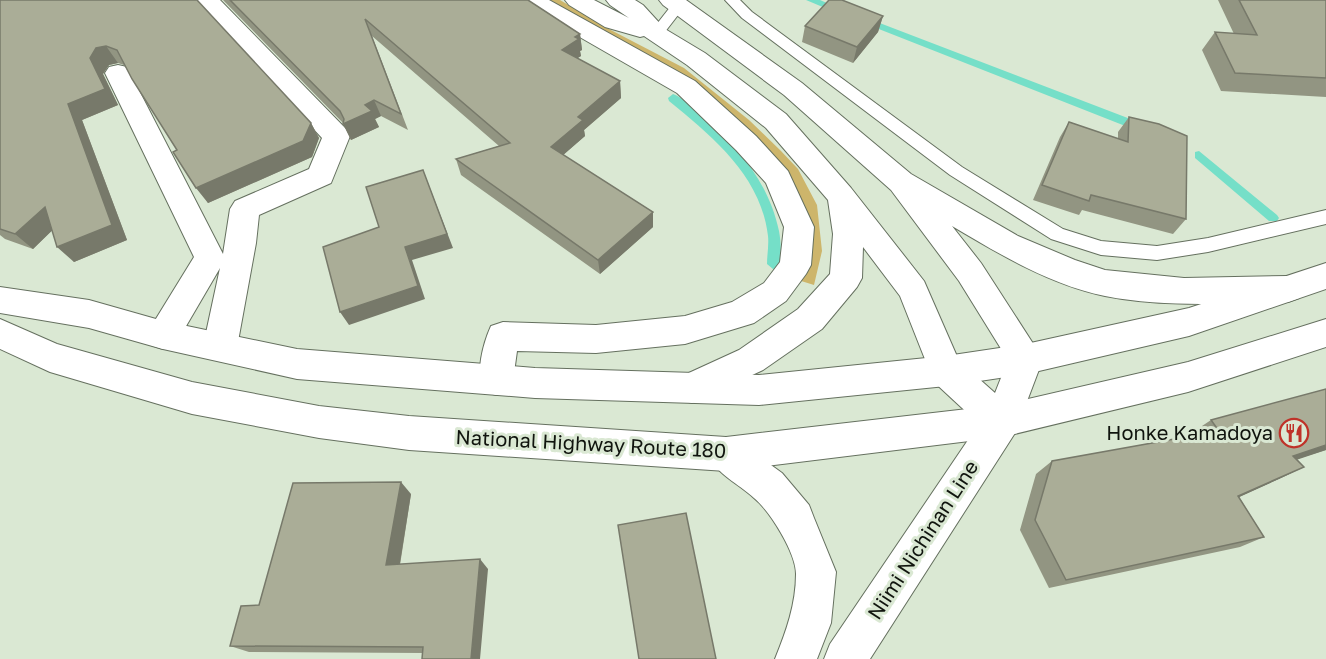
<svg xmlns="http://www.w3.org/2000/svg" width="1326" height="659" viewBox="0 0 1326 659" font-family="'Golos Text',sans-serif">
<rect width="100%" height="100%" fill="#dae8d3"/>
<path fill="#cdb56b" d="M543,0H560L607,28L684,68L749,120L781,151L798,169L817,205L822,251L814,285L798,280L804,264L762,147Z"/>
<g fill="none" stroke-linecap="round" stroke-linejoin="round">
<path fill="#75dfc8" fill-rule="evenodd" d="M806,0H820L845,11L843,13H837Z
M864,17L1146,125L1148,128L1142,132L1138,131L861,22L859,20Z
M673,94C684,98 694,109 703,117C739,148 769,183 779,231C781,242 782,258 778,268L773,269L767,264C767,255 769,245 768,236C761,176 713,137 669,101L668,98Z
M1199,151L1277,215L1279,218L1277,221H1269L1195,158V152Z"/>
<g stroke="#65705f" stroke-width="2">
<path id="service" d="M671,0H685V6L661,37H651L649,34L671,6Z
M725,0H740L752,12L962,167L1063,229L1101,241L1157,246L1208,238L1326,210V224L1208,252L1157,260L1101,255L1051,239L950,175L742,18Z"/>
</g>
<g stroke="#65705f" stroke-width="2">
<path id="minor" d="M195,0H220L346,129L350,136L331,183L259,215L256,243L237,347L232,357L220,361L208,357L203,347L220,268L175,345L163,349L151,345L146,335L194,257L105,73L109,67L118,65L127,67L223,254L230,209L235,201L309,169L322,138Z
M520,0H549L695,81L756,136L788,171L814,227L811,265L806,274L786,301L754,323L685,344L596,353L517,351L513,380L508,391L496,395L484,391C475,373 483,344 491,326L503,322L596,325L685,316L732,302L764,283L780,262L784,227L766,183L736,150L677,93L524,5Z"/>
</g>
<g stroke="#65705f" stroke-width="2">
<path id="primary" d="M1002,405L1015,409L1020,421L1015,433L870,659H824L830,644L989,409Z
M726,437L739,442L782,473L809,505L814,518L836,572L831,623L817,659H775C786,632 796,604 796,574C796,553 770,511 754,498C738,483 717,475 708,454L713,442Z"/>
</g>
<g stroke="#65705f" stroke-width="2">
<path id="trunk" d="M1326,263V289L1189,336L1026,374L946,386L759,405L535,398L297,379L163,349L89,328L0,313V287L89,300L163,321L297,349L535,368L759,375L946,356L1026,344L1189,308Z
M0,319L57,344L192,382L319,406L409,416L726,437L1002,405L1188,362L1326,319V347L1188,392L1002,437L726,471L409,450L319,438L192,414L50,372L0,349Z"/>
</g>
<g stroke="#65705f" stroke-width="2">
<path id="motorway" d="M565,0H594L629,18L610,5L606,0H635L643,5L665,29L705,53L786,114L851,188L924,281L959,361L995,393L1008,360L959,281L891,190L784,95L663,5L659,0H686L802,83L911,174L1018,236L1075,260L1105,270L1184,278L1288,276L1299,280L1304,289L1299,298L1288,302C1228,303 1165,308 1105,296C1051,285 999,254 952,226L981,263L1043,359L1015,433L1002,437L989,433L934,382L900,296L863,247L862,278L857,287L822,329L763,370L692,403L680,399L675,388L680,377L739,350L798,309L830,274L833,234L828,200L766,128L687,65L644,36L640,37L605,27L569,5Z"/>
</g>
<use href="#service" fill="#fff" fill-rule="evenodd"/>
<use href="#minor" fill="#fff" fill-rule="evenodd"/>
<use href="#primary" fill="#fff" fill-rule="evenodd"/>
<use href="#trunk" fill="#fff" fill-rule="evenodd"/>
<use href="#motorway" fill="#fff" fill-rule="evenodd"/>
</g>
<path fill="#929582" d="M0,0L311,123L319,138L312,157L208,203L177,150L124,65L118,63L109,65L103,74L118,105L82,120L127,240L74,262L52,230L33,249L5,239L0,235Z
M223,0H528L580,34L582,50L580,51L581,56L577,58L620,81L621,98L584,130L585,136L563,155L653,212V227L600,274L461,175L456,159L499,146L372,36L408,130L381,116L375,119L379,127L351,140L343,123Z
M1218,0H1326V97L1221,91L1202,50L1215,32L1234,34Z
M883,16L878,32L853,63L802,42L805,26Z
M1129,117L1186,219L1173,234L1082,210L1079,215L1033,200L1060,137L1069,122L1118,139V132Z
M1211,420L1326,450L1297,459L1304,467L1239,497L1264,537L1240,547L1049,588L1020,530L1036,474L1052,461L1191,436L1190,434Z
M411,494L400,565L488,569L423,653L249,652L230,646L259,605Z"/>
<path fill="#77796a" d="M883,16L878,32L853,63L857,47Z
M580,34L582,50L580,51L581,56L564,67L562,50L575,37Z
M106,46L118,63L109,65L103,74L118,105L82,120L127,240L74,262L57,247L68,104L90,58L96,48Z
M620,81L621,98L584,130L585,136L554,163L551,147L578,117Z
M374,100L381,116L375,119L379,127L351,140L343,124L365,105Z
M311,123L319,138L312,157L208,203L196,188Z
M423,170L453,248L412,260L425,299L349,325L340,312L405,247Z
M45,207L61,222L33,249L15,234Z
M653,212V227L600,274L598,260Z
M1326,445V450L1269,469L1293,456Z
M1304,467L1279,479L1215,508L1238,496Z
M401,482L411,494L398,575L386,565Z
M480,559L488,569L480,659H471Z"/>
<path fill="#aaad97" stroke="#77796a" stroke-width="1.5" d="M0,0H197L311,123L303,141L196,188L173,152L177,150L132,79L117,50L106,46L96,48L90,58L105,89L68,104L112,225L57,247L45,207L15,234L0,229Z
M230,0H528L580,34L575,37L579,39L562,50L620,81L578,117L583,120L551,147L653,212L598,260L456,159L510,143L365,19L401,114L374,100L365,105L372,111L343,124L344,119L340,111Z
M829,0H842L883,16L857,47L805,26Z
M1239,0H1326V78L1235,73L1215,32L1257,35Z
M1129,117L1159,124L1187,136L1186,219L1091,195L1089,201L1042,185L1069,122L1128,142Z
M423,170L447,234L405,247L418,286L340,312L323,247L379,227L366,187Z
M1326,389V445L1293,456L1304,467L1238,496L1264,537L1066,580L1035,520L1052,461L1219,431L1211,420Z
M401,482L386,565L480,559L471,659H422L423,647L230,646L241,606L259,605L293,483Z
M686,513L716,659H639L618,525Z"/>
<defs>
<g id="restaurant-ring" transform="scale(1.5)"><circle r="9.5" fill="#dae8d3" stroke="#bf3229" stroke-width="1.5"/><path d="M-5-6h1v4h1v-4h1v4h1v-4h1v5L-1.5 .5V6h-2V.5L-5-1ZM5-6V6H3V1.5H1.5Q1.5-4 5-6Z" fill="#bf3229"/></g>
</defs>
<g fill-rule="evenodd">
<use href="#restaurant-ring" x="1294" y="433"/>
</g>
<g text-anchor="middle" stroke-width="6" stroke-linejoin="round" paint-order="stroke">
<g font-size="20" fill="#10140e" stroke="#dae8d3" text-anchor="end">
<text x="1273" y="440">Honke Kamadoya</text>
</g>
<g font-size="20" fill="#10140e" stroke="#dae8d3">
<text transform="translate(591 444) rotate(3)" y="7">National Highway Route 180</text>
<text transform="translate(923 540) rotate(-57)" y="7">Niimi Nichinan Line</text>
</g>
</g>
</svg>
